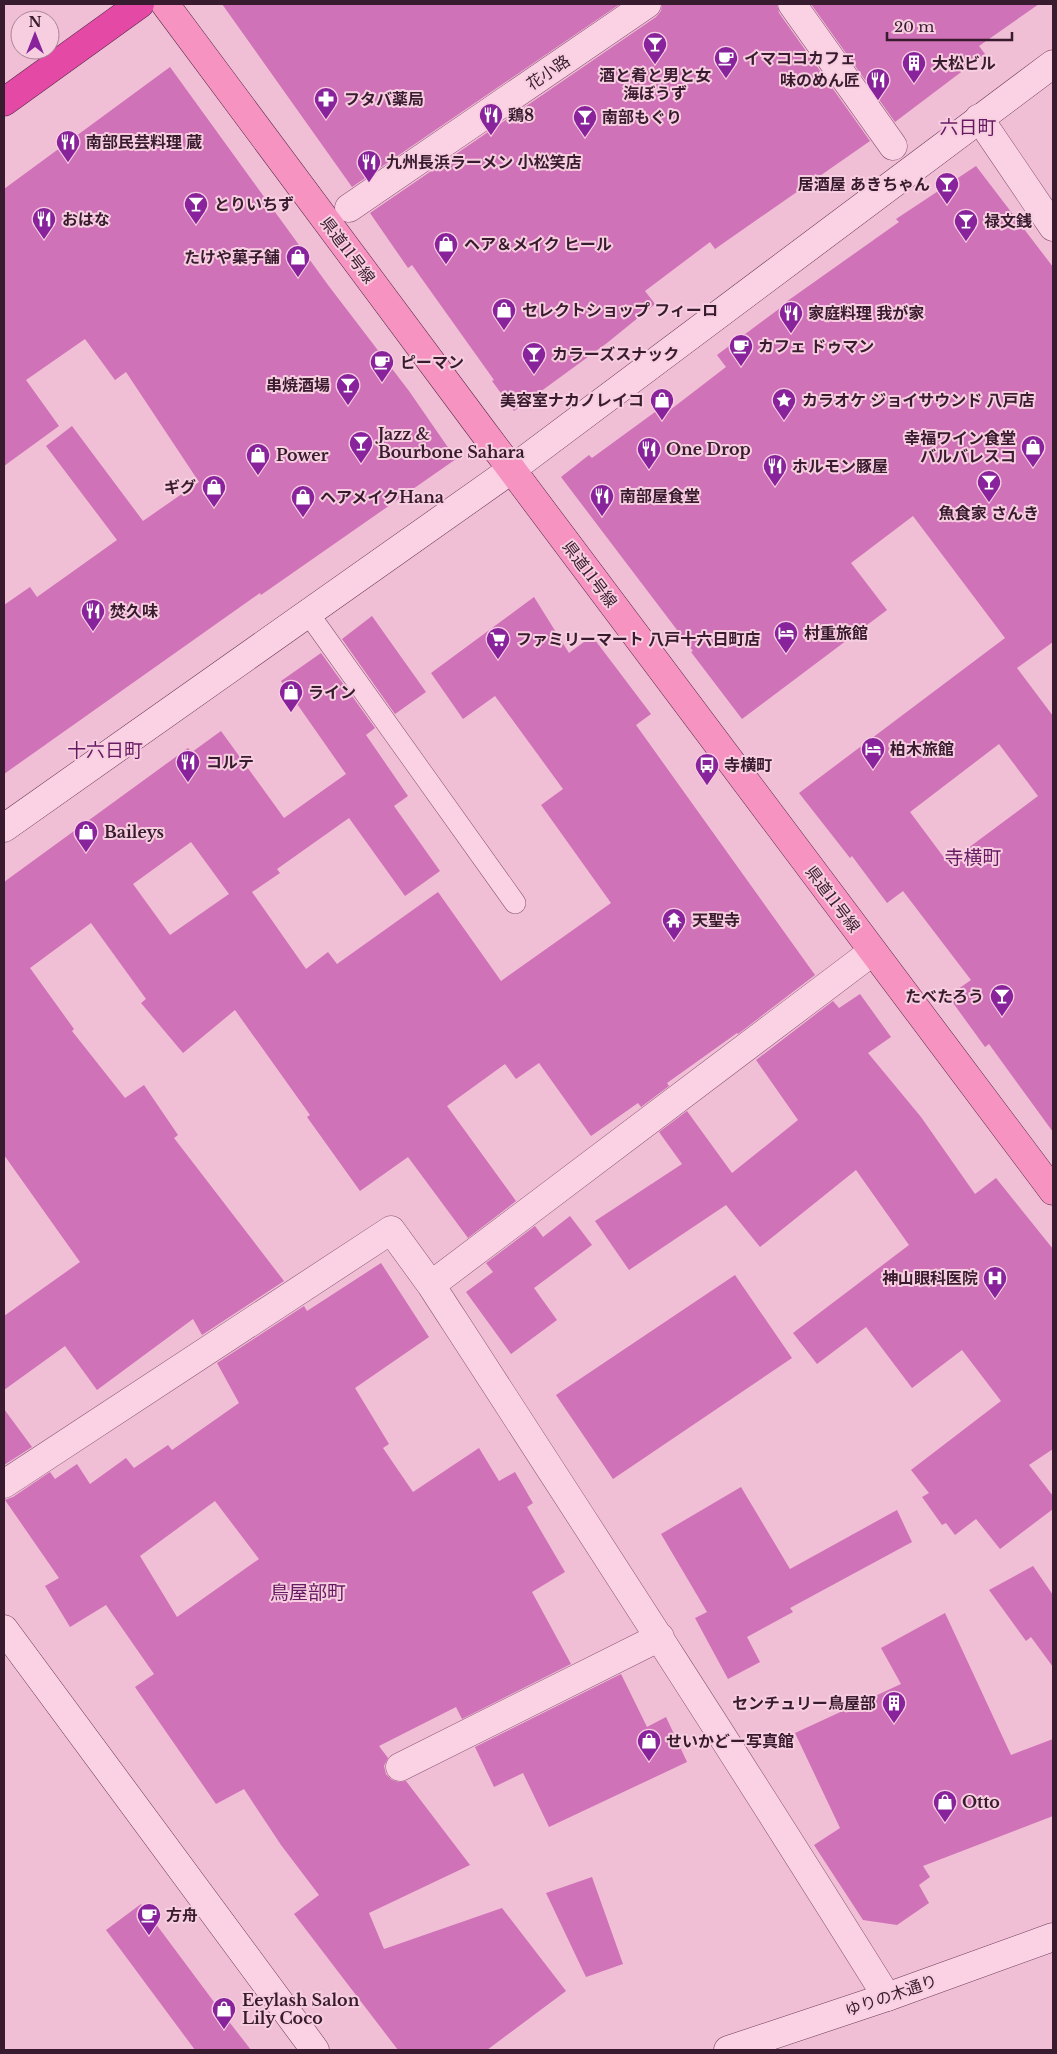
<svg xmlns="http://www.w3.org/2000/svg" width="1057" height="2054" viewBox="0 0 1057 2054" font-family="'Libre Baskerville','Noto Sans JP',serif">
<rect width="100%" height="100%" fill="#f0bed5"/>
<path fill="#d072b8" fill-rule="evenodd" d="M222,4H620L352,187Z
M662,4H777L779,13L870,141L715,249L710,242L645,291L655,304L607,343L514,411L492,381L494,380L412,265L408,268L370,213L656,17L661,11Z
M811,4H1039L979,46L985,54L895,122Z
M170,67L328,285L409,391L456,459L261,595L260,593L4,774V605L30,587L37,597L117,540L46,446L72,426L143,521L199,482L126,372L115,380L85,339L26,380L59,426L4,466V189Z
M976,166L1053,267V642L1017,668L1053,716V1132L989,1044L985,1047L948,996L971,980L903,891L887,903L852,856L850,858L799,793L1005,638L913,516L851,563L887,610L742,719L691,652L693,651L561,477L589,455L592,458L666,404L670,410L726,367L717,355L787,303L786,302L899,222L896,219ZM999,744L1038,796L948,863L910,812Z
M534,597L569,653L592,636L651,714L636,725L815,975L738,1034L737,1033L667,1083L669,1086L641,1107L638,1103L591,1136L539,1063L516,1079L505,1064L447,1106L516,1201L468,1238L408,1157L360,1191L307,1117L310,1115L235,1010L183,1053L141,1003L146,999L91,923L30,968L74,1029L72,1031L125,1098L144,1085L178,1135L174,1138L284,1281L202,1335L193,1319L97,1390L65,1346L4,1390V1316L80,1262L4,1155V882L188,748L192,752L221,731L284,818L346,774L281,681L321,653L375,728L366,735L408,796L394,806L440,871L405,896L349,818L277,869L280,873L252,892L306,969L328,952L337,964L438,892L501,981L611,903L541,805L563,789L495,696L463,719L431,673ZM191,842L229,894L170,935L133,884Z
M372,616L426,692L395,714L342,639Z
M860,994L891,1037L868,1053L921,1117L975,1194L996,1178L1053,1249V1449L1029,1465L1053,1496V1509L1000,1549L976,1519L955,1535L946,1523L942,1525L922,1497L929,1493L911,1470L1001,1401L962,1350L912,1388L866,1327L817,1364L793,1333L909,1245L856,1170L760,1247L726,1205L629,1270L595,1221L682,1164L659,1132L687,1111L732,1173L798,1120L756,1060L833,1001L839,1008Z
M570,1216L592,1245L534,1288L557,1320L511,1354L466,1292L493,1272L486,1263L535,1226L543,1237Z
M381,1263L429,1337L355,1388L389,1444L383,1448L413,1492L479,1448L499,1481L515,1472L533,1503L527,1507L565,1572L532,1592L571,1664L462,1719L456,1707L379,1746L388,1758L384,1766L386,1774L392,1780L399,1782L406,1781L470,1865L369,1913L384,1949L502,1908L566,1991L487,2050H398L294,1914L319,1895L281,1845L244,1789L216,1804L135,1687L154,1674L106,1605L70,1627L45,1586L59,1578L5,1500L13,1497L50,1472L55,1479L77,1464L90,1484L126,1458L134,1468L168,1445L172,1450L239,1403L217,1363L304,1306L307,1311ZM215,1501L259,1559L177,1617L140,1556Z
M735,1275L792,1358L613,1479L556,1395Z
M4,1409L32,1447L4,1465Z
M741,1487L790,1569L897,1510L912,1542L790,1608L793,1612L747,1637L760,1662L728,1679L695,1618L707,1612L661,1534Z
M1033,1566L1053,1595V1667L1031,1637L1026,1641L989,1590Z
M945,1613L1011,1755L1053,1739V1816L923,1866L930,1877L919,1885L929,1903L897,1925L863,1920L814,1845L840,1828L795,1733L901,1684L881,1648Z
M621,1674L647,1727L666,1717L687,1762L549,1827L523,1773L494,1787L475,1747Z
M592,1877L623,1964L586,1977L546,1893Z
M141,1904L220,2010L251,2050H195L106,1930Z"/>
<g fill="none" stroke-linecap="round" stroke-linejoin="round">
<g stroke="#895676" stroke-width="22">
<path id="lane" d="M308,613L515,903"/>
</g>
<g stroke="#895676" stroke-width="29">
<path id="street" d="M792,4L893,146
M979,118L1053,227
M349,208L647,4
M431,1285L872,952
M4,1484L391,1230L431,1285C584,1521 738,1758 887,1997
M400,1767L660,1637"/>
</g>
<g stroke="#6b395a" stroke-width="29">
<path id="secondary" d="M4,828L511,470L1053,64
M4,1629L315,2050
M728,2050L887,1997L1053,1937"/>
</g>
<g stroke="#572b49" stroke-width="29">
<path id="primary" d="M165,4L479,426L1053,1191"/>
</g>
<g stroke="#572b49" stroke-width="29">
<path id="highway" d="M4,102L140,4"/>
</g>
<use href="#lane" stroke="#fbd2e4" stroke-width="21"/>
<use href="#street" stroke="#fbd2e4" stroke-width="28"/>
<use href="#secondary" stroke="#fbd2e4" stroke-width="28"/>
<use href="#primary" stroke="#f693c1" stroke-width="28"/>
<use href="#highway" stroke="#e549a6" stroke-width="28"/>
</g>
<defs>
<g id="bar-pin" transform="scale(1.25)"><path d="M0 17L-7.5 6A9.5 9.5 0 1 1 7.5 6Z" fill="#88239c" stroke="#f7cee0"/><path d="M-6-5H6L.8 .8V4.5H3.5V6h-7V4.5H-.8V.8Z" fill="#fff"/></g>
<g id="cafe-pin" transform="scale(1.25)"><path d="M0 17L-7.5 6A9.5 9.5 0 1 1 7.5 6Z" fill="#88239c" stroke="#f7cee0"/><path d="M-5.5-4.5H6V0H3Q3 3.5 0 3.5H-2.5Q-5.5 3.5-5.5 0ZM3-3.2v2h1.7v-2ZM-6 4.5H4V6H-6Z" fill="#fff"/></g>
<g id="building-pin" transform="scale(1.25)"><path d="M0 17L-7.5 6A9.5 9.5 0 1 1 7.5 6Z" fill="#88239c" stroke="#f7cee0"/><path d="M-4-6H4V6H1V3H-1V6H-4ZM-2.5-4.3h1.7v1.8h-1.7ZM.8-4.3h1.7v1.8H.8ZM-2.5-1h1.7V.8h-1.7ZM.8-1h1.7V.8H.8Z" fill="#fff"/></g>
<g id="restaurant-pin" transform="scale(1.25)"><path d="M0 17L-7.5 6A9.5 9.5 0 1 1 7.5 6Z" fill="#88239c" stroke="#f7cee0"/><path d="M-5-6h1v4h1v-4h1v4h1v-4h1v5L-1.5 .5V6h-2V.5L-5-1ZM5-6V6H3V1.5H1.5Q1.5-4 5-6Z" fill="#fff"/></g>
<g id="pharmacy-pin" transform="scale(1.25)"><path d="M0 17L-7.5 6A9.5 9.5 0 1 1 7.5 6Z" fill="#88239c" stroke="#f7cee0"/><path d="M-2-6h4v4h4v4h-4v4h-4v-4h-4v-4h4Z" fill="#fff"/></g>
<g id="shop-pin" transform="scale(1.25)"><path d="M0 17L-7.5 6A9.5 9.5 0 1 1 7.5 6Z" fill="#88239c" stroke="#f7cee0"/><path d="M-5-2.5h2.3a2.7 3.5 0 0 1 5.4 0H5L5.5 6h-11ZM-1.5-2.5h3a1.5 2.3 0 0 0-3 0Z" fill="#fff"/></g>
<g id="sight-pin" transform="scale(1.25)"><path d="M0 17L-7.5 6A9.5 9.5 0 1 1 7.5 6Z" fill="#88239c" stroke="#f7cee0"/><path d="M0-6L1.8-2.2L6-1.7L2.9 1.2L3.7 5.4L0 3.3L-3.7 5.4L-2.9 1.2L-6-1.7L-1.8-2.2Z" fill="#fff"/></g>
<g id="hotel-pin" transform="scale(1.25)"><path d="M0 17L-7.5 6A9.5 9.5 0 1 1 7.5 6Z" fill="#88239c" stroke="#f7cee0"/><path d="M-6-4.5h1.5V1H6V5H4.5V3h-9V5H-6ZM-4 0a1.8 1.8 0 1 1 3.6 0ZM.5 0V-2.5h3Q6-2.5 6 0Z" fill="#fff"/></g>
<g id="supermarket-pin" transform="scale(1.25)"><path d="M0 17L-7.5 6A9.5 9.5 0 1 1 7.5 6Z" fill="#88239c" stroke="#f7cee0"/><path d="M-6-5.5h2.5l.6 2H6L4.5 2H-2.5L-4.4-4H-6ZM-1.5 3.2a1.3 1.3 0 1 0 .1 0ZM3 3.2a1.3 1.3 0 1 0 .1 0Z" fill="#fff"/></g>
<g id="bus-pin" transform="scale(1.25)"><path d="M0 17L-7.5 6A9.5 9.5 0 1 1 7.5 6Z" fill="#88239c" stroke="#f7cee0"/><path d="M-5-6H5V4H4V6H2V4H-2V6H-4V4H-5ZM-3.5-4V0h7V-4ZM-3.5 1.2v1.5H-2V1.2ZM2 1.2v1.5H3.5V1.2Z" fill="#fff"/></g>
<g id="temple-pin" transform="scale(1.25)"><path d="M0 17L-7.5 6A9.5 9.5 0 1 1 7.5 6Z" fill="#88239c" stroke="#f7cee0"/><path d="M0-6L5-2H3V0L6.5 2.5H4V6H1.5V3h-3V6H-4V2.5H-6.5L-3 0V-2H-5Z" fill="#fff"/></g>
<g id="hospital-pin" transform="scale(1.25)"><path d="M0 17L-7.5 6A9.5 9.5 0 1 1 7.5 6Z" fill="#88239c" stroke="#f7cee0"/><path d="M-5-5h3v3.5h4V-5h3V5h-3V1.5h-4V5h-3Z" fill="#fff"/></g>
</defs>
<g fill-rule="evenodd">
<use href="#bar-pin" x="655" y="44"/>
<use href="#cafe-pin" x="726" y="58"/>
<use href="#building-pin" x="914" y="63"/>
<use href="#restaurant-pin" x="878" y="80"/>
<use href="#pharmacy-pin" x="326" y="99"/>
<use href="#restaurant-pin" x="491" y="115"/>
<use href="#bar-pin" x="585" y="117"/>
<use href="#restaurant-pin" x="68" y="142"/>
<use href="#restaurant-pin" x="369" y="162"/>
<use href="#bar-pin" x="947" y="184"/>
<use href="#bar-pin" x="196" y="204"/>
<use href="#restaurant-pin" x="44" y="219"/>
<use href="#bar-pin" x="966" y="221"/>
<use href="#shop-pin" x="446" y="244"/>
<use href="#shop-pin" x="298" y="257"/>
<use href="#shop-pin" x="504" y="310"/>
<use href="#restaurant-pin" x="791" y="313"/>
<use href="#cafe-pin" x="741" y="346"/>
<use href="#bar-pin" x="534" y="354"/>
<use href="#cafe-pin" x="382" y="362"/>
<use href="#bar-pin" x="348" y="385"/>
<use href="#shop-pin" x="662" y="400"/>
<use href="#sight-pin" x="784" y="400"/>
<use href="#bar-pin" x="361" y="443"/>
<use href="#shop-pin" x="1033" y="447"/>
<use href="#restaurant-pin" x="649" y="449"/>
<use href="#shop-pin" x="258" y="455"/>
<use href="#restaurant-pin" x="775" y="466"/>
<use href="#bar-pin" x="989" y="482"/>
<use href="#shop-pin" x="214" y="487"/>
<use href="#restaurant-pin" x="602" y="496"/>
<use href="#shop-pin" x="303" y="497"/>
<use href="#restaurant-pin" x="93" y="611"/>
<use href="#hotel-pin" x="786" y="633"/>
<use href="#supermarket-pin" x="498" y="639"/>
<use href="#shop-pin" x="291" y="692"/>
<use href="#hotel-pin" x="873" y="749"/>
<use href="#restaurant-pin" x="188" y="762"/>
<use href="#bus-pin" x="707" y="765"/>
<use href="#shop-pin" x="86" y="832"/>
<use href="#temple-pin" x="674" y="920"/>
<use href="#bar-pin" x="1002" y="996"/>
<use href="#hospital-pin" x="995" y="1278"/>
<use href="#building-pin" x="894" y="1703"/>
<use href="#shop-pin" x="649" y="1741"/>
<use href="#shop-pin" x="945" y="1802"/>
<use href="#cafe-pin" x="149" y="1915"/>
<use href="#shop-pin" x="224" y="2009"/>
</g>
<g text-anchor="middle" stroke-width="4" stroke-linejoin="round" paint-order="stroke">
<g font-size="16" font-weight="bold" fill="#381b2e" stroke="#f7cee0" text-anchor="start">
<text x="744" y="64">イマココカフェ</text>
<text x="932" y="69">大松ビル</text>
<text x="655" y="81" text-anchor="middle">酒と肴と男と女<tspan x="655" dy="18">海ぼうず</tspan></text>
<text x="860" y="86" text-anchor="end">味のめん匠</text>
<text x="344" y="105">フタバ薬局</text>
<text x="508" y="121">鶏8</text>
<text x="602" y="123">南部もぐり</text>
<text x="86" y="148">南部民芸料理 蔵</text>
<text x="386" y="168">九州長浜ラーメン 小松笑店</text>
<text x="930" y="190" text-anchor="end">居酒屋 あきちゃん</text>
<text x="214" y="210">とりいちず</text>
<text x="62" y="225">おはな</text>
<text x="984" y="227">禄文銭</text>
<text x="464" y="250">ヘア＆メイク ヒール</text>
<text x="280" y="263" text-anchor="end">たけや菓子舗</text>
<text x="522" y="316">セレクトショップ フィーロ</text>
<text x="808" y="319">家庭料理 我が家</text>
<text x="758" y="352">カフェ ドゥマン</text>
<text x="552" y="360">カラーズスナック</text>
<text x="400" y="368">ピーマン</text>
<text x="330" y="391" text-anchor="end">串焼酒場</text>
<text x="644" y="406" text-anchor="end">美容室ナカノレイコ</text>
<text x="802" y="406">カラオケ ジョイサウンド 八戸店</text>
<text x="378" y="440">Jazz &amp;<tspan x="378" dy="18">Bourbone Sahara</tspan></text>
<text x="1016" y="444" text-anchor="end">幸福ワイン食堂<tspan x="1016" dy="18">バルバレスコ</tspan></text>
<text x="666" y="455">One Drop</text>
<text x="276" y="461">Power</text>
<text x="792" y="472">ホルモン豚屋</text>
<text x="196" y="493" text-anchor="end">ギグ</text>
<text x="620" y="502">南部屋食堂</text>
<text x="320" y="503">ヘアメイクHana</text>
<text x="989" y="519" text-anchor="middle">魚食家 さんき</text>
<text x="110" y="617">焚久味</text>
<text x="804" y="639">村重旅館</text>
<text x="516" y="645">ファミリーマート 八戸十六日町店</text>
<text x="308" y="698">ライン</text>
<text x="890" y="755">柏木旅館</text>
<text x="206" y="768">コルテ</text>
<text x="724" y="771">寺横町</text>
<text x="104" y="838">Baileys</text>
<text x="692" y="926">天聖寺</text>
<text x="984" y="1002" text-anchor="end">たべたろう</text>
<text x="978" y="1284" text-anchor="end">神山眼科医院</text>
<text x="876" y="1709" text-anchor="end">センチュリー鳥屋部</text>
<text x="666" y="1747">せいかどー写真館</text>
<text x="962" y="1808">Otto</text>
<text x="166" y="1921">方舟</text>
<text x="242" y="2006">Eeylash Salon<tspan x="242" dy="18">Lily Coco</tspan></text>
</g>
<g font-size="16" fill="#381b2e" stroke="#f7cee0">
<text transform="translate(548 72) rotate(-34)" y="6">花小路</text>
<text transform="translate(348 250) rotate(53)" y="6">県道11号線</text>
<text transform="translate(590 574) rotate(53)" y="6">県道11号線</text>
<text transform="translate(833 899) rotate(53)" y="6">県道11号線</text>
<text transform="translate(891 1995) rotate(-19)" y="6">ゆりの木通り</text>
</g>
<g font-size="19" fill="#671962" stroke="#f7cee0">
<text x="968" y="134">六日町</text>
<text x="105" y="757">十六日町</text>
<text x="973" y="864">寺横町</text>
<text x="308" y="1599">鳥屋部町</text>
</g>
</g>
<rect width="1057" height="2054" fill="none" stroke="#381b2e" stroke-width="10"/>
<g transform="translate(35 35)"><circle r="24" fill="#f7cee0" stroke="#ab8699"/>
<path d="M0-4L9 19L0 12L-9 19Z" fill="#88239c"/>
<text y="-8" font-size="14" font-weight="bold" text-anchor="middle" fill="#381b2e">N</text>
</g>
<path d="M887 32v8h125v-8" fill="none" stroke="#381b2e" stroke-width="2.5"/>
<text x="894" y="32" font-size="15" fill="#381b2e" stroke="#f7cee0" stroke-width="4" paint-order="stroke">20 m</text>
</svg>
